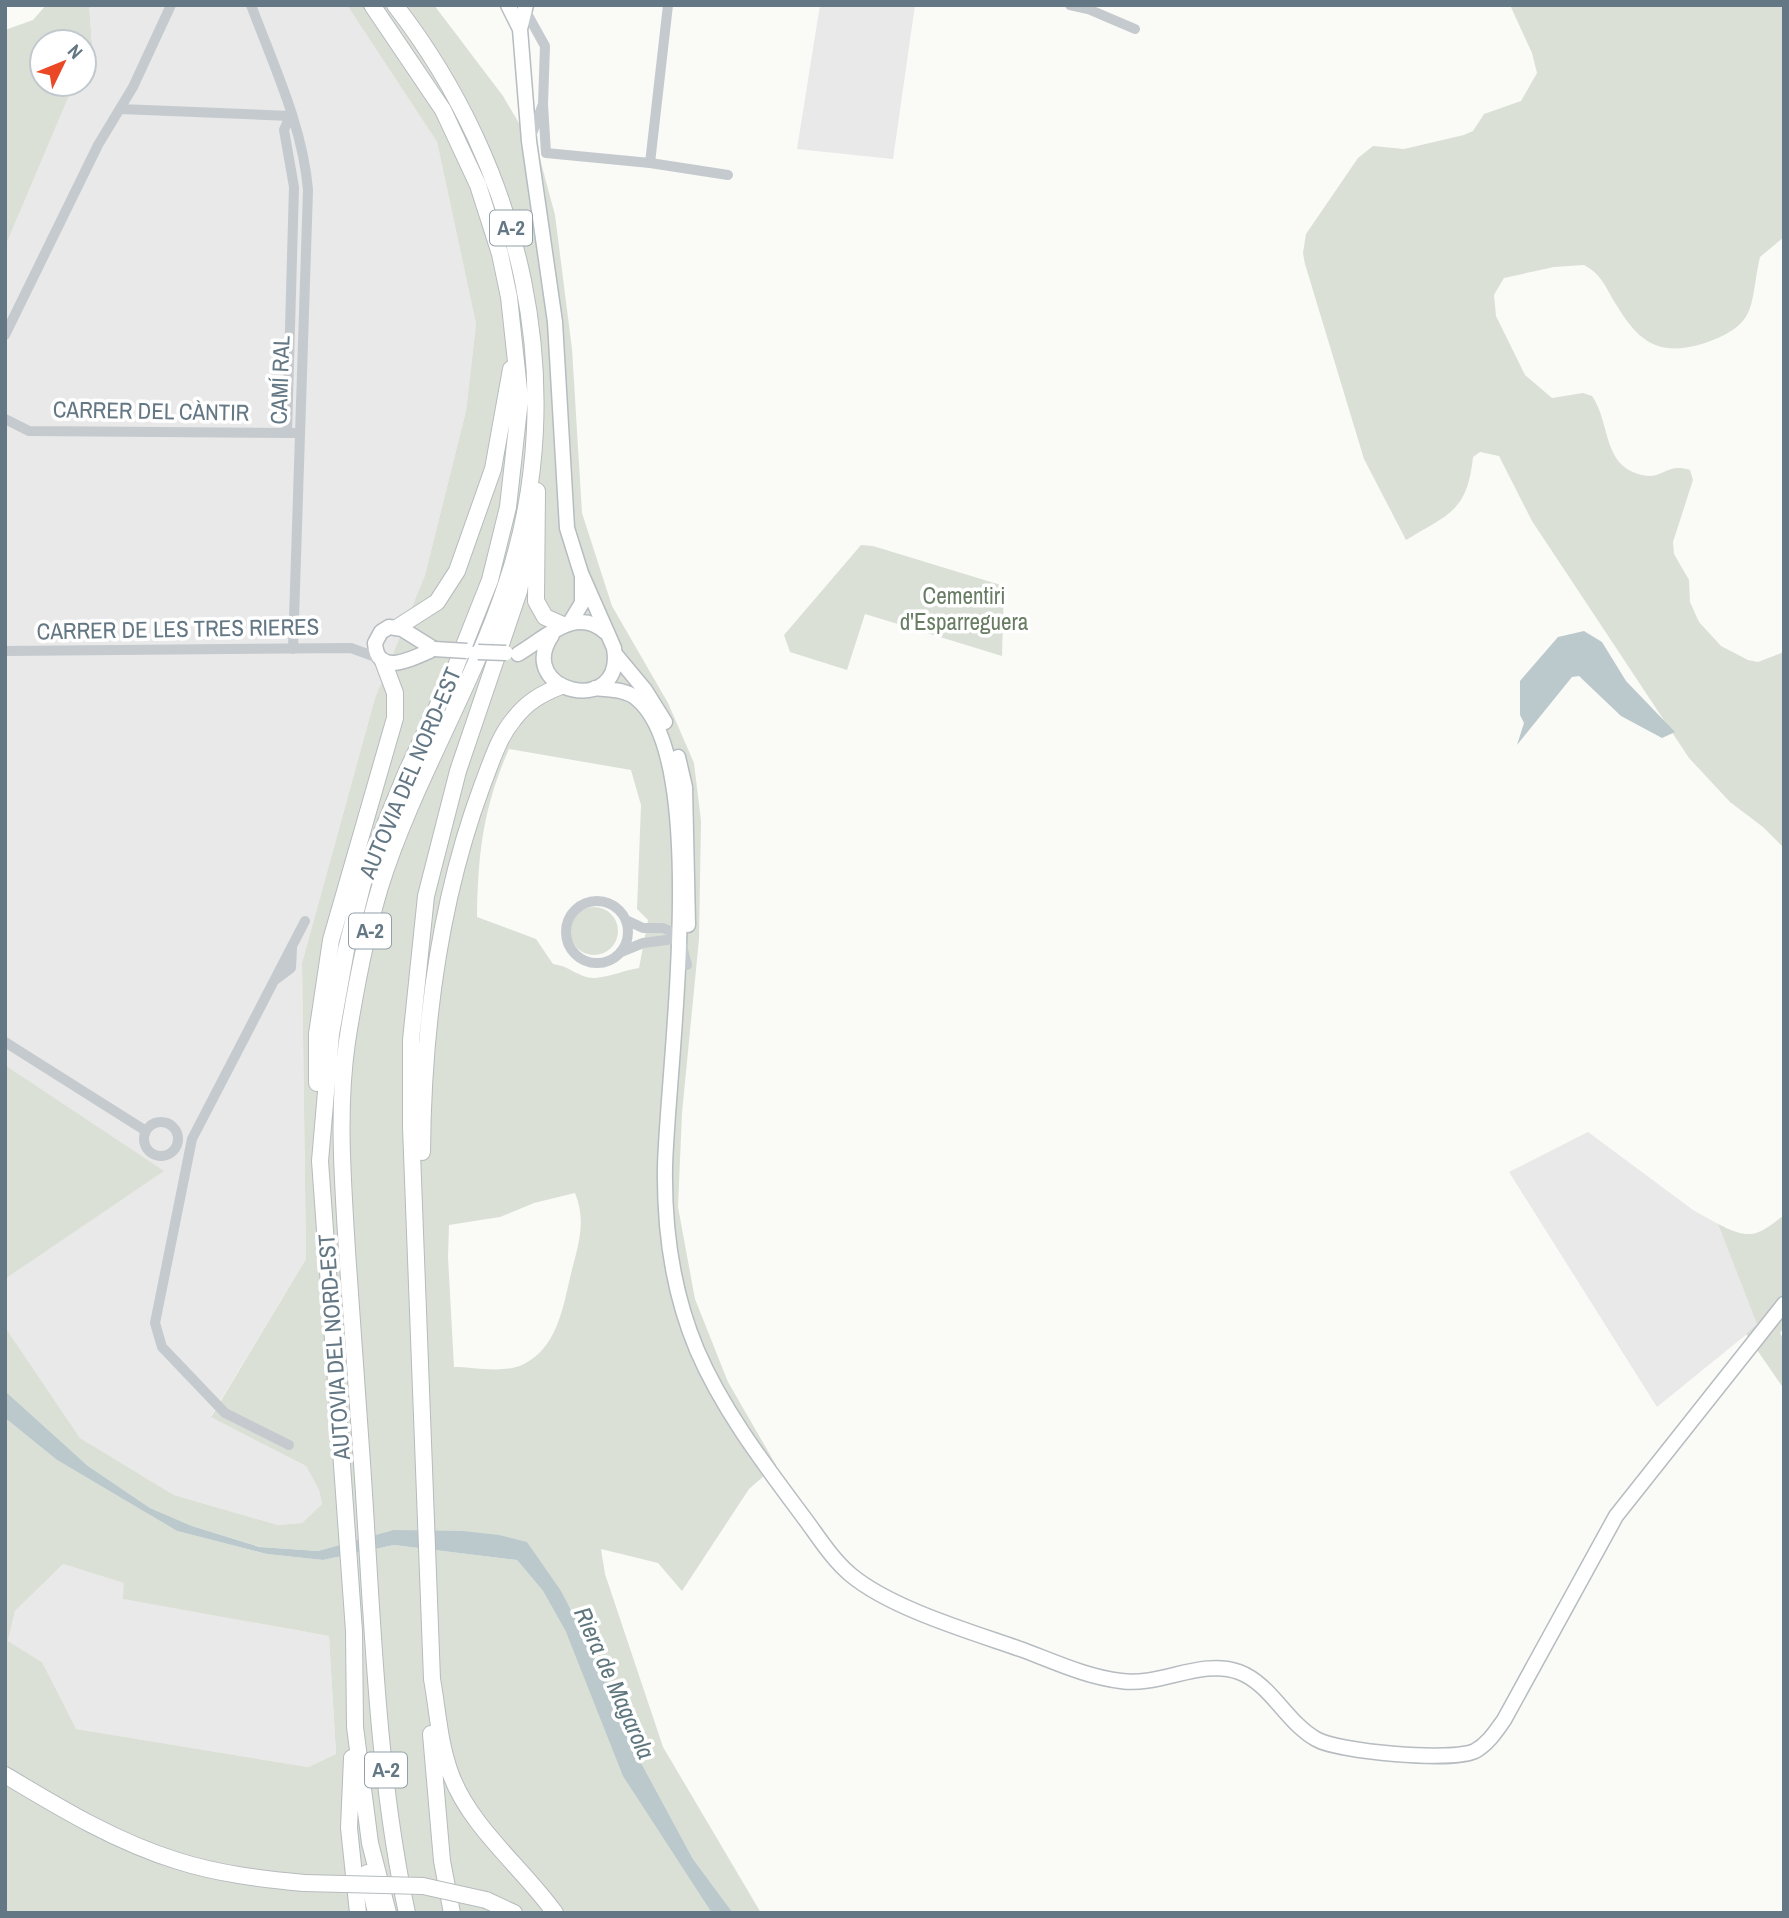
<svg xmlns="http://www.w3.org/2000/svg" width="1789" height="1918" viewBox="0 0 1789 1918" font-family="'Archivo Narrow',sans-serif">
<rect width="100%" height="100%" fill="#fafaf7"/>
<path fill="#e8e9e8" d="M89,5H347L437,142L476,324L466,411L425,575L375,698L302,963L306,1259L211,1416L306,1466L319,1490L322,1504L302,1523L278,1525L174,1495L80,1438L5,1327V1279L163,1171L5,1065V247L74,84H84V61L92,44Z
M820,5H915L893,159L797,149Z
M1588,1132L1693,1210L1718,1224L1758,1325L1657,1407L1509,1172Z
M63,1564L125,1583L124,1599L329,1636L336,1754L308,1767L75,1729L42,1662L8,1641L15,1611Z"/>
<path fill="#dae0d6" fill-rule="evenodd" d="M46,5H89L92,44L84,61V42H42V84H74L5,247V30L33,20Z
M347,5H434L503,96L540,159L555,215L572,349L582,513L612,606L668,703L694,763L701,821L699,939L682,1113L678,1207L695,1299L728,1382L776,1465L749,1489L682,1591L658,1563L601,1549L605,1574L663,1747L761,1913H733L693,1859L632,1746L610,1685L527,1542L393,1530L318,1551L261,1547L192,1526L150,1508L88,1466L5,1391V1327L80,1438L174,1495L278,1525L302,1523L322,1504L319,1490L306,1466L211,1417L306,1259L302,963L375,698L425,575L466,411L476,324L437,142ZM509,749L631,770L641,805L637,909L648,920L639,968C625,970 609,977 595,978C580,979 568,965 553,964L536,939L477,917C478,853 483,808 509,749ZM575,1193C588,1224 576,1251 569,1282C562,1313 555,1348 524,1364C504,1374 475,1367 454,1367L448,1257L449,1225L500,1217L534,1203Z
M1510,5H1784V237L1760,257C1749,305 1760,324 1705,343C1661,357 1640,344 1617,306C1606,289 1603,275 1584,265L1554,267L1504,278L1494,295L1496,316L1525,375L1552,398L1583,393L1592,396C1612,425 1601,470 1648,476C1663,477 1669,463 1690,470L1693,480L1673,542L1674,554L1689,580L1690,602L1699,622L1721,646L1748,660L1758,662L1784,652V848L1763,827L1730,802L1689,758L1532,521L1499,456L1480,452L1473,457C1467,513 1448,514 1406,540L1364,459L1305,264L1303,253L1306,234L1358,158L1373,146L1404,149L1464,135L1473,131L1484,114L1521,101L1537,73L1532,53Z
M861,545L873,546L1004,586L1002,656L865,614L847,670L790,652L784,635Z
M570 931a24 24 0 1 1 48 0a24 24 0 1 1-48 0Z
M5,1065L164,1171L5,1279Z
M1784,1215V1327L1780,1333L1784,1341V1389L1746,1334L1757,1324L1718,1224C1750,1240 1756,1237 1784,1215Z
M5,1418L57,1460L177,1531L267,1554L323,1560L394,1545L517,1560L543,1591L566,1632L712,1913H5ZM63,1564L124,1583L123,1599L329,1636L336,1754L308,1767L76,1729L42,1662L8,1641L15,1611Z"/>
<path fill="#bbc9cc" d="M1584,631L1602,642L1626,681L1675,732L1662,738L1621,716L1579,676L1572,677L1517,745L1524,723L1520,715V681L1558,637Z
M5,1391L88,1466L150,1508L192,1526L260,1547L318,1551L393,1530L463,1531L499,1535L527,1542L561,1591L610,1685L632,1746L693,1859L733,1913H712L623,1776L566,1632L543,1591L517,1560L394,1545L323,1560L267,1554L177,1531L57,1460L5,1418Z"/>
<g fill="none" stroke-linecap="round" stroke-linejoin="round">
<g stroke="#b6bcc0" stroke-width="17">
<path id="major" d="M508,5L520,29
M526,5L520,29L529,141L555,322L567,528L581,573L614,648C626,718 513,693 552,635
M571,621L582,603V577
M389,627L402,629L434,649C415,657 377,679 375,643L381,632Z
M518,654C544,639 576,605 605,632
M615,654L645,690L665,722
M595,688C609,690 625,689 636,698C712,758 667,1071 665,1167C664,1229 673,1293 697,1350C724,1413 768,1469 808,1523C821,1541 834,1561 851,1575C892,1609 972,1632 1023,1650C1055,1662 1087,1677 1121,1681C1159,1687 1202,1658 1239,1672C1271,1684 1286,1722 1316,1739C1338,1752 1452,1762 1475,1751C1488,1744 1496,1731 1504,1720L1616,1516L1784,1304
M678,757L685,787L688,925"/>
</g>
<g stroke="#b6bbbe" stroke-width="18">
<path id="highway" d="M372,5L443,110L478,185L500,254L509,297L520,399L508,507L490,580L454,671L407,771L366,871L346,950L331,1034L320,1161L354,1631L355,1727L370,1843L388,1913
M395,5C522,169 573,386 506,585C472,688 413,782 380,887C365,937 355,991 347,1042C337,1111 343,1182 347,1251C352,1317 356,1383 361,1449C372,1600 375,1765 407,1913
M537,491L536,601L545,617L563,625
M528,541L519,591L458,771L426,896L411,1040V1127L432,1679C438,1712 439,1743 451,1775C471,1828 522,1867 555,1913
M398,627L437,602L457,571L493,469L511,369
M317,1083V1034L331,940L395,718V693L383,661
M422,1152C423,1029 439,902 482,786C491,763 498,738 514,719C527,702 541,694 561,686
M431,1734L442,1861L452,1913
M352,1758L349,1828L358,1913
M5,1775C60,1808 116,1842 178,1861C219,1874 262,1879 304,1883
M367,1873L376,1913
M486,1900L514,1913"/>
</g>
<path stroke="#c5cace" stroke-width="10" d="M251,5C273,64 303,127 308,190L293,649
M1070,5L1088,9
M1089,5L1088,9L1135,29
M525,10L545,46L543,104L530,139
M543,104L546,153L650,163L668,5
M121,109L290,116L284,130L294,187L287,433
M650,163L728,175
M5,335L98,145L133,87L171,5
M5,419L29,431L294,433
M5,651L351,648L381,659
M566 932a31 31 0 1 1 62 0a31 31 0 1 1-62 0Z
M626,920L643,928H663L679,935L687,965
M621,952L643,943L674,939L681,930
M275,980L291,968L292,948
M5,1042L146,1131
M144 1139a17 17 0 1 1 34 0a17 17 0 1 1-34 0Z
M289,1445L225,1413L162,1347L155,1323L192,1139L305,921"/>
<use href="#major" stroke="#fff" stroke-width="14"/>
<use href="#highway" stroke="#fff" stroke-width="16"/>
<g stroke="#b6bcc0" stroke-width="17" stroke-linecap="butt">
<path id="major-bridge" d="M434,649L467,651
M478,652L506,653"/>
</g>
<g stroke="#b6bbbe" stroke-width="18" stroke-linecap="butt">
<path id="highway-bridge" d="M304,1883L423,1886L486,1900"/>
</g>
<use href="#major-bridge" stroke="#fff" stroke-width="14"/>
<use href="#highway-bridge" stroke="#fff" stroke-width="16"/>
</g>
<g text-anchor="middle" stroke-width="7" stroke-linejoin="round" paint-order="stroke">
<g fill="#fff" stroke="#92a0a9" stroke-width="2">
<rect x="490" y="210.5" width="42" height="35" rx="5"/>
<rect x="349" y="913.5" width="42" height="35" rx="5"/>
<rect x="365" y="1752.5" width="42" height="35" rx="5"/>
</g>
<g font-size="21" font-weight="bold" fill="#637784">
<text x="511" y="235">A-2</text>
<text x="370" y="938">A-2</text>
<text x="386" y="1777">A-2</text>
</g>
<g font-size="23" fill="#637784" stroke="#fff">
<text transform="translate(280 380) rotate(-88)" y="8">CAMÍ RAL</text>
<text transform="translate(151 411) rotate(1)" y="8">CARRER DEL CÀNTIR</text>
<text transform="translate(178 629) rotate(-1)" y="8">CARRER DE LES TRES RIERES</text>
<text transform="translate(410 773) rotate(-67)" y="8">AUTOVIA DEL NORD-EST</text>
<text transform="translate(334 1347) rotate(-94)" y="8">AUTOVIA DEL NORD-EST</text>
</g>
<g font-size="23" fill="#687b63" stroke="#fff">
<text x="964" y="604">Cementiri<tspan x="964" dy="26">d'Esparreguera</tspan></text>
</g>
<g font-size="24" font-style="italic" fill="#5e767d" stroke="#fff">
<text transform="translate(614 1683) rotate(66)" y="8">Riera de Magarola</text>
</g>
</g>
<rect width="1789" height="1918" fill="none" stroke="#637784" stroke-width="14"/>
<g transform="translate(63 63) rotate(47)"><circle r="33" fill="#ffffff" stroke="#c1c9ce" stroke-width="2"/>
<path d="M0-5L12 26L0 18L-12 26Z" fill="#eb4926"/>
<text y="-10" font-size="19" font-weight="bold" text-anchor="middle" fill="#637784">N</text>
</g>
</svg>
